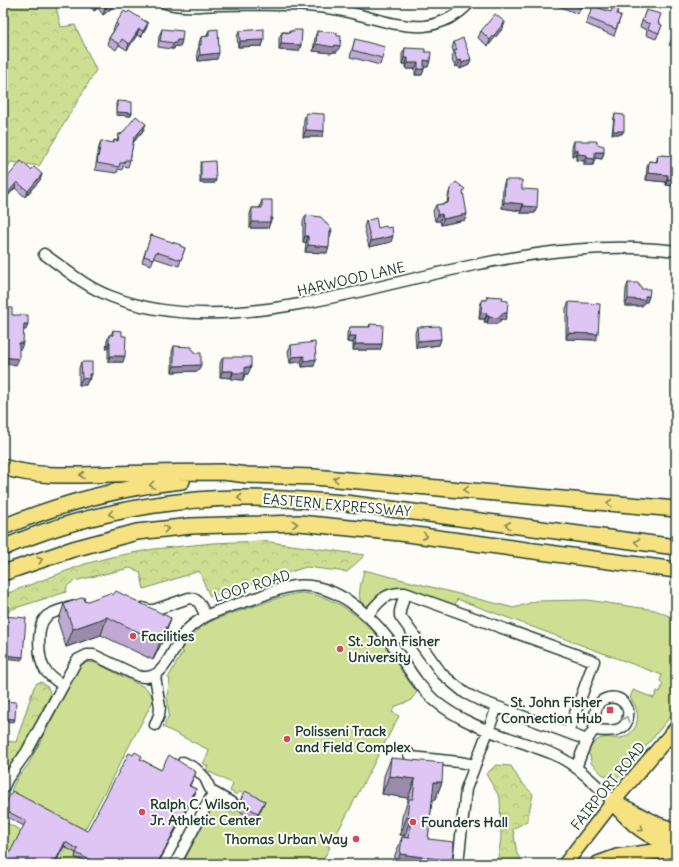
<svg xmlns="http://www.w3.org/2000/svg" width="679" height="867" viewBox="0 0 679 867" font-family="Delius,sans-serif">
<defs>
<pattern id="forest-crowns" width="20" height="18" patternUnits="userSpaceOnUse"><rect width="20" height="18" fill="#cede92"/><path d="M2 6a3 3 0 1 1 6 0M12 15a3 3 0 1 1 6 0" fill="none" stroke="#b0bf7e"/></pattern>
</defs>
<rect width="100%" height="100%" fill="#fdfcf7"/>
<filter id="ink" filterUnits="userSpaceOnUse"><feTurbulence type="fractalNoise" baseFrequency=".025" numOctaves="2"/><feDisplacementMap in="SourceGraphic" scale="8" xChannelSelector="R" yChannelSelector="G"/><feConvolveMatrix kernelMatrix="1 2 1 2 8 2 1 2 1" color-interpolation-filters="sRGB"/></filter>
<g filter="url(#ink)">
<path fill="#cede92" stroke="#768e63" d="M364,570L514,608L536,601L587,600L655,610L676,619V710L622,775L617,778L609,780V777L602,774L591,763L590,755L588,754C590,747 593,742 599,739C606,736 614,739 621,738C640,733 642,711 630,698L633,690L654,698L657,691L660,692L663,684L660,681L662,675L457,599L455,606L402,588C397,589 390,589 385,592C378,596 373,606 364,607C355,598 362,581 364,570Z
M300,593C334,594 365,619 385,646C396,661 405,678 417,692L410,701L396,706L392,712L399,716L336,835L334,834L332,837L329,836L326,841L329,843L328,846L330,847L323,860L330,864H182L214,804L234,814L244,794L239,792L237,795L230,791L233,784L206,770L208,766L203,764L208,754L209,750L163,727L169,715L167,696L170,679L168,678L182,653H184L181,650C188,640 195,631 205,625C216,618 230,614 243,610C262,604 280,596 300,593Z
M88,662L96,663L146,688L152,696L153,701L85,829H83L11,791L17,778L28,765L78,669L84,663Z
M3,821L22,831L4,864H3Z
M67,848L77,854L75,858L87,864H58Z"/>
<path fill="url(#forest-crowns)" stroke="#768e63" d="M3,3H55L61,27L75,25L96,70L39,166L11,162L3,174Z
M262,541L365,555L347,572L306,567L210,597L199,571L144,589L140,572L130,568L74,581L67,586L66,592L12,609L3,616V595L85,564L111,557L154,549L213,543Z
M41,682C48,686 50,689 50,696L21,751L3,776V741L16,742L34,687L37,683Z
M496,765L511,766L520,781L533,794L527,821L513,829L517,854L523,862L521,864H497L501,838L500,798L486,774Z"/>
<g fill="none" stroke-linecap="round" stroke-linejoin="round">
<g stroke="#1f3d34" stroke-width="13">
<path id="minor" d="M165,3C182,8 199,6 216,5C256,5 295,3 334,9C364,14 394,28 424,26C441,24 458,16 469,3
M44,254C65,269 86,287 110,296C189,328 282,309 362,291C399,282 437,273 474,265C541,251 608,243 676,251
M405,593L400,611V616L442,674L465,693L479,700L587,740
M143,608L148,610H154L189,598C200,598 201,608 206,616
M367,616C380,601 384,592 405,593L594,661L568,733
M62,685C57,681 49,676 45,670C38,659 36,627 46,617C50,612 68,608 75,606
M155,725L159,715L160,707L155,676
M408,752L409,755L411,757L459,762L475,765
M183,762L196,769L205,778L211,791L234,804
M576,768C580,758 583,748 588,739C589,736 593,732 594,729C596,717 592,702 608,698C613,697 619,698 623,702C627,705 629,711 628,716C627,734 607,731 594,730
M3,788L8,778L26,753L77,660L87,655H94L138,676C165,684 171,648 186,631C204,612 232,606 256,598C268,593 281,588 294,586C332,581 367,611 389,640C404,660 415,683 434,700C462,724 498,734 532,746C542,750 553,753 563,759C582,770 598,786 613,802
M175,864L213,793
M458,864L466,789L497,707"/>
</g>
<g stroke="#1f3d34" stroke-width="16">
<path id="major" d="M565,864L613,802L676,728"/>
</g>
<g stroke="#1f3d34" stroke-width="18">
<path id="highway" d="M3,467C38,478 76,475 112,474C149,473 186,472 223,472L247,475L314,477L676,509
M3,527C60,504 120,487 182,481
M3,548C74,516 171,497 249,498C281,498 313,501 346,503L676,547
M3,573L73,549L137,532L191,526L299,523L400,533L676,570
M613,802C630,822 649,840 676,844
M621,806L658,825L676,831
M598,864L617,857L676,849"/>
</g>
<use href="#minor" stroke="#fdfcf7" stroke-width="10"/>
<use href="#major" stroke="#f7e281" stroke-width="13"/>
<use href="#highway" stroke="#f7e281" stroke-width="15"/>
</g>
<path fill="#c0a9d2" stroke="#1f3d34" d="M89,3H114L113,7L103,15L98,8L94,11L89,5Z
M551,3H583L578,14Z
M593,6L621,16L614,36L586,24Z
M646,10L658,23L662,25L656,39L646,35L647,30L640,27Z
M127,13L148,23L146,29L141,37L137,35L127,50L119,45L116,50L107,44L109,38L114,30H113L116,23Z
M505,22L503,28L488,46L478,38L481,31Z
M162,29L182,40L180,47L175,46L174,49H171L158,47L159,36Z
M209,30L217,59L198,61L197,52L199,47V43L201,37L207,36Z
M294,30L301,45L299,51L279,50V38L282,32H290V31H294Z
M676,30V48L669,45Z
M239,31L264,40L262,46L238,47L237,37Z
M317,31L337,36V52H333L332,53L313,51L315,37Z
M355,39L382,58L380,65L350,57Z
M454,42L469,65L460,69L458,66L455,67L452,60L453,59L452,57L454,53L452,48Z
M405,48L425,52L428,67H424V69L422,75H415V69H406V64H402V54Z
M117,101L132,113L131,116L116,115V104Z
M306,113L324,131L322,137H303L304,119Z
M615,114L622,134H612L614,117Z
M143,131L133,143L130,160L128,167L123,166L122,170L118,169L117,173L95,170L99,147L101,141L113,143L114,140L117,141L119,134Z
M574,141L604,152L602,159L595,158L593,165H584V161L576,160V156H572V147Z
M658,155L676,156V180L674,186L666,185V182L646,180L647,167L649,161L656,162Z
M201,162L215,183H200V165Z
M31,170L42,174L40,180L25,197L15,188L5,199L3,197V183Z
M505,180L522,189L535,213H520L521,211L502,208L503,186Z
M450,189L463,193L465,220L441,225L440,221H435L433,211L436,205L447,203L448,196Z
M262,200L272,218L268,228H250V214L252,208H260V206Z
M306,215L332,230L330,237L327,253L305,252L306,243L303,242V221Z
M366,221L378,228L391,242L369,247L364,227Z
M151,235L185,248L179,266L154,258L151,265L142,262Z
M628,283L639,286L641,289L649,296L647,302H644L642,306H625L626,289Z
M487,296L502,300L507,313L505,320L501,319L499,323H497V324H487V322H484L485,319H479L480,306L482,300H486Z
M569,302L596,340L566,339V308Z
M370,324L382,344L380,350H353V343L347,342V333L350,327H369Z
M417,327L441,339L439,345L416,348L415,333Z
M113,330L123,362H108V348H106L107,341L109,335H111Z
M291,345L316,359L314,366L302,367L301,362L290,363L288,351Z
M174,346L192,350L194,353L198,371L172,372V352Z
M223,357L248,374H245L243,380L231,379V378L220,377V363Z
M81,362L92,374L89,380H88L86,385H79V368Z
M85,602L171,618L165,636L153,660L101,635L66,647L58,622L64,604Z
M133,755L142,756L140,759L161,770L196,772L190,786L196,789L195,794L158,864H87L75,857L76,853L3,815V809L87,831Z
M391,758L442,782L435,800H432L428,839L451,864H394L395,855L402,837H404L405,835H400L402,817L408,800V798L382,794L384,776Z
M242,796L262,807L256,820L237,810Z"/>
<path fill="#9c8aab" stroke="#1f3d34" d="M99,3H100L98,8L94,11L96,5Z
M112,3H114L113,7L103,15L105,8Z
M505,22L503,28L488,46L490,40Z
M148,23L146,29L141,37L143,31Z
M139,29L137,35L127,50L129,44Z
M177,40H182L180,47L175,46L174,49H171L174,43Z
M264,40L262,46L238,47L240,41Z
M281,44L301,45L299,51L279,50Z
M316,44L335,45L340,46L337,52H333L332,53L313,51Z
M219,53L217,59L198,61L200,55Z
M404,58H408L406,64H402Z
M471,59L469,65L460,69L462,63Z
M424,60L430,61L428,67H422Z
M461,60L458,66L455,67L457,61Z
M408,63H418L415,69H406Z
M418,69H424L422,75H415Z
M117,112L132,113L131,116L116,115Z
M146,124L143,131L131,144L134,138Z
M306,130L324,131L322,137H303Z
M613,131H624L622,134H612Z
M574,150H578L576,156H572Z
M595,152H604L602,159L593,158Z
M578,154L587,155L584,161L576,160Z
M587,158L595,159L593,165H584Z
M648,173L668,175L666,182L646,180Z
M42,174L40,180L25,197L28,191Z
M668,179L676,180L674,186L666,185Z
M201,180H216L215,183H200Z
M17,182L15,188L5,199L8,193Z
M504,202L523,204L521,211L502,208Z
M523,206L537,207L535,213H520Z
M442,214L440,221H435L438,215Z
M467,214L465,220L441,225L443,219Z
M270,218H272L268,228H250L252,222Z
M305,236H308L306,243L303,242Z
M393,236L391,242L369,247L371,241Z
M308,245L329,247L327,253L305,252Z
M645,296H649L647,302H644L642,306H625L628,299Z
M481,312L487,313L485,319H479Z
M502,313H507L505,320L501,319L499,323H497V324H487L489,317Z
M487,316H489L487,322H484Z
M24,324H28L26,330H22Z
M568,333L598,334L596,340L566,339Z
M349,336H356L353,343L347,342Z
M441,339L439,345L416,348L418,341Z
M109,342H110L108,348H106Z
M19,343H23L21,349H17Z
M355,344H382L380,350H353Z
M110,356H125L123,362H108Z
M304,356L301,362L290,363L292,357Z
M3,357L19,359L16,365L3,363Z
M316,359L314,366L302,367L304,361Z
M201,365L198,371L172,372L174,366Z
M245,367H251L248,374H245L243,380L231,379L233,373Z
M222,371H233L231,378L220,377Z
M89,374H92L89,380H88L86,385H79L82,378Z
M107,617L101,635L66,647L73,629Z
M171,618L165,636L153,660L160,642Z
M3,655L23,657L22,660L3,658Z
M3,718L15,719L14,722L3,721Z
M389,776L415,779L408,798L382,794Z
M434,782H442L435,800H428Z
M196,789L195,794L158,864H157Z
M265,801L262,807L256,820L258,813Z
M407,817H411L405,835H400Z
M65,842L64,847L55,864H54Z
M400,854L452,861L451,864H397Z"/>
<path fill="#dfc5f4" stroke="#1f3d34" d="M102,3H112L105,8Z
M569,3H583L581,8Z
M614,4L620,6L617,14L621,16L616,29L588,18L593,6L611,12Z
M646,10L661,14L658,23L662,25L659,33L648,29L650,24L642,21Z
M124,11L127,13L129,11L148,23L143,31L139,29L129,44L122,39L119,44L109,38L118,25L116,23Z
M495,14L505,22L490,40L481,31Z
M162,29L183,31L182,40H177L176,43H174L160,41Z
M218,29L219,53L200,55L199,45H201V37L209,36V30Z
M264,29V40L240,41L239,31Z
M294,30H302L301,45L281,44L282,32L290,33V31H294Z
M676,30V40L672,39Z
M317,31L337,33V36H341L340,46L335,45L334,47L316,44Z
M463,38L471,59L462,63L461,60L457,61L455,54H456L454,51L457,50L454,42Z
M355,39L385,47L382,58L352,50Z
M405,48L425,49V52H431L430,61L424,60V69H418V63H408V58H404Z
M117,101L132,102V113L117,112Z
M306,113L324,114V131L306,130Z
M615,114L624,115V131H613Z
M136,116L146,124L134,138L130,160H125L124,163H120L119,167L97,163L101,141L114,143V140L118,141L119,134L121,135Z
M574,141H597V144L604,146V152H595V159L587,158V155L578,154V150H574Z
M658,155L676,156V180L668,179V175L648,173L649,161L657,162Z
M21,161L31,170L34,167L42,174L28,191L17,182L8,193L3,189V183Z
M215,161L216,180H201V162Z
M505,180H522V189L538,190L537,207L523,206V204L504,202Z
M456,182L465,189L463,191L467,214L443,219L442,214L438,215L436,205L448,203L450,189Z
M262,200H272V218H270V222H252V208H262Z
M306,215L321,217L332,230L330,232L329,247L308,245V236H305Z
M376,218L378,228L386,226L387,228L392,227L393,236L371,241L366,221Z
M151,235L181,245L180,246L185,248L181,260L156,252L153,259L144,256Z
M628,283H639V286H641V289H650L649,296H645V300L628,299Z
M487,296L503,297L502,300L508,301L507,313H502V316H499V318L489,317V316H487V313L481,312L482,300H487Z
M569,302L600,304L598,334L568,333Z
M3,307L12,308V315H28V324H24L23,343H19V359L3,357Z
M370,324L383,325L382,344H355L356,336H349L350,327H370Z
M440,326L441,339L418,341L417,327Z
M113,330L122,331V336H126L125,356H110V342H109V335H113Z
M315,342L316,359L304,361V356L292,357L291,345Z
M174,346L192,347V350H194V353H201V365L174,366Z
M223,357H251V367H245V373H233V371H222Z
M81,362H92V374H89V379L82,378Z
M116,591L171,618L160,642L107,617L73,629L64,604L84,597L85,602L110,593L113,595Z
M3,616L26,618L23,657L3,655Z
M3,701L16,702L15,719L3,718Z
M135,752L142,756L140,759L161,770L169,755L196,772L189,786L196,789L157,864H93L94,862L76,853L78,849L65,842L54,864H4L26,821L3,809L12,791L87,831L129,753L133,755Z
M391,758L443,763L442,782H434L428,839L454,842L452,861L400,854L402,837L409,838L411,817H407L409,799H413L415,779L389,776Z
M245,791L265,801L258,813L239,803L242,801V796Z"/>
<defs><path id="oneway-chevron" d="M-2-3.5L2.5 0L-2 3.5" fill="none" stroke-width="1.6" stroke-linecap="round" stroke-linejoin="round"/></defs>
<g stroke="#808757">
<use href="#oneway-chevron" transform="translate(82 475) rotate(180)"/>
<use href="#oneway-chevron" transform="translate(336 479) rotate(-175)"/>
<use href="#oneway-chevron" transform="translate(152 485) rotate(172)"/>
<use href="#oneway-chevron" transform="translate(466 490) rotate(-175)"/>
<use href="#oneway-chevron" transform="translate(240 498) rotate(177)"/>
<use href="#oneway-chevron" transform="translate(609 503) rotate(-175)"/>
<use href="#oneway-chevron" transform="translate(111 514) rotate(167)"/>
<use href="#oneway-chevron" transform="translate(295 524)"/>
<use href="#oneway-chevron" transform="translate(508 525) rotate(-173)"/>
<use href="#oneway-chevron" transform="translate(166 529) rotate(-6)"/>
<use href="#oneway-chevron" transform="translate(425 536) rotate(8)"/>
<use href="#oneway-chevron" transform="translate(637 542) rotate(-173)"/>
<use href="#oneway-chevron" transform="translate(40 560) rotate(-19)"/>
<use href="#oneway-chevron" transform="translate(641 829) rotate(34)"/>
</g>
<use stroke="#8e9c96" href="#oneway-chevron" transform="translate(626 719) rotate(-71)"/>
</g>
<g fill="#d1495b" stroke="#fdfcf7" stroke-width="1.5">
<circle cx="133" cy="636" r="4"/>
<circle cx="340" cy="649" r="4"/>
<rect x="606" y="706" width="8" height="8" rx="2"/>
<circle cx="287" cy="739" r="4"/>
<circle cx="142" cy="812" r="4"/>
<circle cx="413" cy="822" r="4"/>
<circle cx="356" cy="839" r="4"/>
</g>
<g text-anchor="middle" stroke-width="4" stroke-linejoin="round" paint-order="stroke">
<g font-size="14" fill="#1f3d34" stroke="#fdfcf7">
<text transform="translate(351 279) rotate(-13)" y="5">HARWOOD LANE</text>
<text transform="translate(337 505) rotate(5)" y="5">EASTERN EXPRESSWAY</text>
<text transform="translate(252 586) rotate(-17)" y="5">LOOP ROAD</text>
<text transform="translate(608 786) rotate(-51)" y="5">FAIRPORT ROAD</text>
</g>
<g font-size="14" font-weight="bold" fill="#1f3d34" stroke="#fdfcf7" text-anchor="start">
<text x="141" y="641">Facilities</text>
<text x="348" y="646">St. John Fisher<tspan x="348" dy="16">University</tspan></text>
<text x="602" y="707" text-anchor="end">St. John Fisher<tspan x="602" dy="16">Connection Hub</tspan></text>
<text x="295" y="736">Polisseni Track<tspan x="295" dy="16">and Field Complex</tspan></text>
<text x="150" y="809">Ralph C. Wilson,<tspan x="150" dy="16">Jr. Athletic Center</tspan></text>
<text x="421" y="827">Founders Hall</text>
<text x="348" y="844" text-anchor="end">Thomas Urban Way</text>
</g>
</g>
<rect width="679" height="867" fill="none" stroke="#fdfcf7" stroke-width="16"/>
<rect x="8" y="8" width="663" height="851" fill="none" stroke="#1f3d34" stroke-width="1.5" filter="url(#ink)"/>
</svg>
